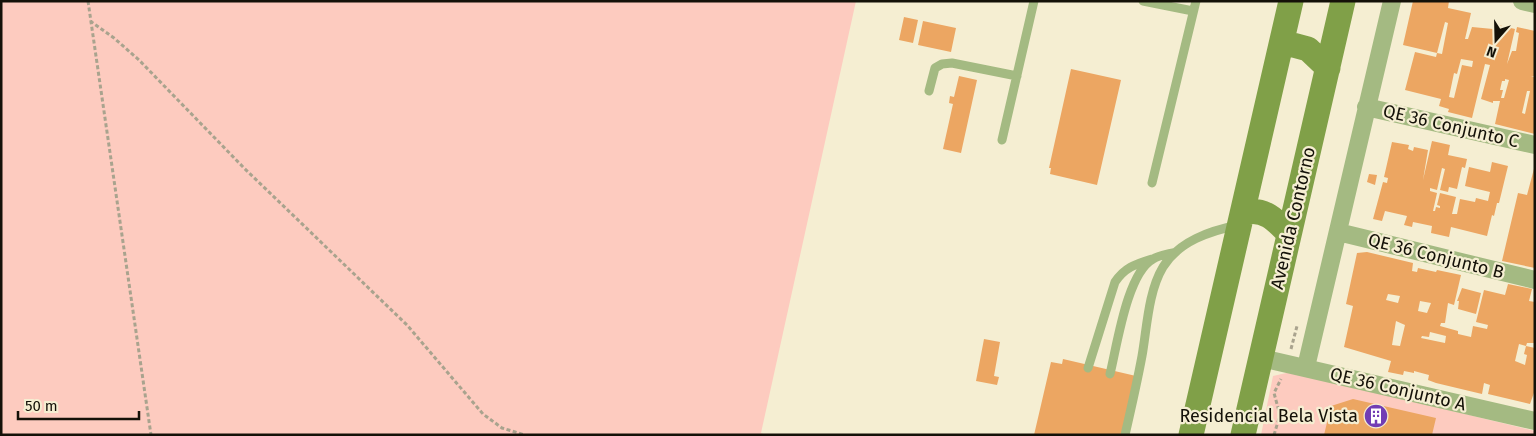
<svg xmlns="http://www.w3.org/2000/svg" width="1536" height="436" viewBox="0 0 1536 436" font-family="'Fira Sans',sans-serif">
<rect width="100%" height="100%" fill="#f5eed2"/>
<path fill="#fdcbbf" d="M1,1H856L761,433L766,435H1Z
M1291,372L1535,431V435H1261L1273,376Z"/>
<path fill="#eca662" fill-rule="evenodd" d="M1413,1H1449L1448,8L1471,13L1465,39H1468L1472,27L1493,29L1494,24L1515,29L1507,64L1512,51H1516L1519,33L1516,32L1517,27L1535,31V76H1531L1535,77V134L1495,124L1500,101H1493V103L1481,99L1490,65L1485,64L1472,118L1448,112L1449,109L1439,106L1441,99L1405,90L1415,52L1436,57L1437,53L1442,54L1448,23L1445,22L1437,53L1403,45ZM1461,59L1473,61L1472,67L1462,65L1454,98L1449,97L1454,73L1457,74ZM1505,79L1509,80L1504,98H1501L1503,90H1500L1502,81H1505ZM1527,91H1530L1525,114L1522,113Z
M904,17L918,20L913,43L899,40Z
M923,21L956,28L951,52L918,45Z
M1071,69L1121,80L1097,185L1050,174L1051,168H1049Z
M959,76L977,80L961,153L943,149L953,104L949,103L950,96L954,97Z
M1432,141L1450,145L1448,155L1467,159L1465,168L1462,167L1457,189L1449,187L1448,192L1440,190L1445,169L1442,168L1437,190L1430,188V191L1437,193L1433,211H1435L1436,207L1440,208V206L1437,205L1440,193L1456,197L1452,214H1457L1460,199L1475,202L1476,198L1488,201L1490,192L1465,186L1469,167L1490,172L1492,162L1508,166L1499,203H1497L1494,216L1492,215L1487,236L1451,227L1449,237L1431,233L1432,226L1413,222L1412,227L1404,225L1407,216L1385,211L1382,221L1373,219L1383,182L1387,183L1388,178L1384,177L1392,142L1409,145L1408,149L1413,151L1414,147L1428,150L1423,180Z
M1535,165V268L1502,261L1518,193L1527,195Z
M1369,174L1377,175L1375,185L1367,182Z
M1367,252L1413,263L1412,271L1417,272L1418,268L1436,272L1437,270L1461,275L1454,305L1448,303L1445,323H1441L1440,326L1458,331V334L1471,337L1473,326L1487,329L1488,325L1476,322L1484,290L1505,295L1508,284L1532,289L1529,301L1535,302V343H1527L1526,346L1535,348V390L1530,404L1488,394L1490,385L1484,383L1482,394L1436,383L1428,380L1429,375L1414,371V373L1404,371L1403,375L1388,372L1391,361L1344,347L1353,306L1346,304L1357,253ZM1388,294L1400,296L1398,303L1386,300ZM1420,301L1431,303L1427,313L1418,311ZM1396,321L1405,325L1400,346L1392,345ZM1430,332L1446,336L1445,343L1421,338L1422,336L1429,337ZM1519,344L1526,346L1524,354L1527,355L1525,365L1515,361Z
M1462,288L1481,293L1476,314L1458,309L1459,301H1457Z
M984,339L1000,342L994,376L999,377L997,385L976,381Z
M1063,359L1136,376L1122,435H1034L1051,362L1062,364Z
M1353,399L1436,418L1432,435H1324L1331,406Z"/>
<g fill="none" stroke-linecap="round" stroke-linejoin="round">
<path stroke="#a9a38e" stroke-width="3" stroke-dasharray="4 2.5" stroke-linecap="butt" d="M88,1L151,435
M90,21L114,38L139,60L244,168L407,325L483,414L502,428L525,435
M1291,349L1297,326
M1274,435L1280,415L1274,393L1281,379"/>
<path stroke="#a4ba82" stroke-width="9" d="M1143,1L1193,11
M929,91L935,68L942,64L952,63L1017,76
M1002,140L1034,1
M1152,183L1196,1
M1088,368L1115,282C1125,267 1136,264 1152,259
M1110,374C1117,346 1127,273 1153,259C1159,255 1169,254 1176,252
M1125,435C1131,409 1137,383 1142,356C1147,328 1148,292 1163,267C1179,241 1210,231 1238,225"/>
<path stroke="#a4ba82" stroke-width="18" d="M1522,1L1535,4
M1366,107L1535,145
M1338,232L1535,280
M1261,358L1535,421
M1306,367L1392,1"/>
<path stroke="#80a048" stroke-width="25" d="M1282,42L1308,49L1328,68
M1243,213C1264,207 1276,220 1289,234
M1191,435L1291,1
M1243,435L1343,1"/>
</g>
<defs>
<g id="building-disc" transform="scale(1.25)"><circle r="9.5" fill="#713db4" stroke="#f5eed2"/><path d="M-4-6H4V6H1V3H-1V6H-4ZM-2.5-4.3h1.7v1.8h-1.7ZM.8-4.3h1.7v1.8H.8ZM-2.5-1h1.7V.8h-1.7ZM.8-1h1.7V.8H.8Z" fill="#fff"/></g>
</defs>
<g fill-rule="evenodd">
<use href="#building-disc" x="1376" y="416"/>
</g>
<g text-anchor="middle" stroke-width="4.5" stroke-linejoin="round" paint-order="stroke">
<g font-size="18" fill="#141108" stroke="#f5eed2">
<text transform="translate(1451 126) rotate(13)" y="6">QE 36 Conjunto C</text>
<text transform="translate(1293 218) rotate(-77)" y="6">Avenida Contorno</text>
<text transform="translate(1436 256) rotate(14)" y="6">QE 36 Conjunto B</text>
<text transform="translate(1398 389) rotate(13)" y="6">QE 36 Conjunto A</text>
</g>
<g font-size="18" fill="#141108" stroke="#f5eed2" text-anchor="end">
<text x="1358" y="422">Residencial Bela Vista</text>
</g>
</g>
<rect width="1536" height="436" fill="none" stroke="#141108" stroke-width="5"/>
<g transform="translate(1496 40) rotate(200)" stroke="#f5eed2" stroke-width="4" paint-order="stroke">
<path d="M0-4L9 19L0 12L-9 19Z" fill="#141108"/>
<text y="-8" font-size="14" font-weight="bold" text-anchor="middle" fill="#141108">N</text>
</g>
<path d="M18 411v8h121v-8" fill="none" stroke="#141108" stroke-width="2.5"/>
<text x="25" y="411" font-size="15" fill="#141108" stroke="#f5eed2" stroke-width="4" paint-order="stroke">50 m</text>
</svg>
